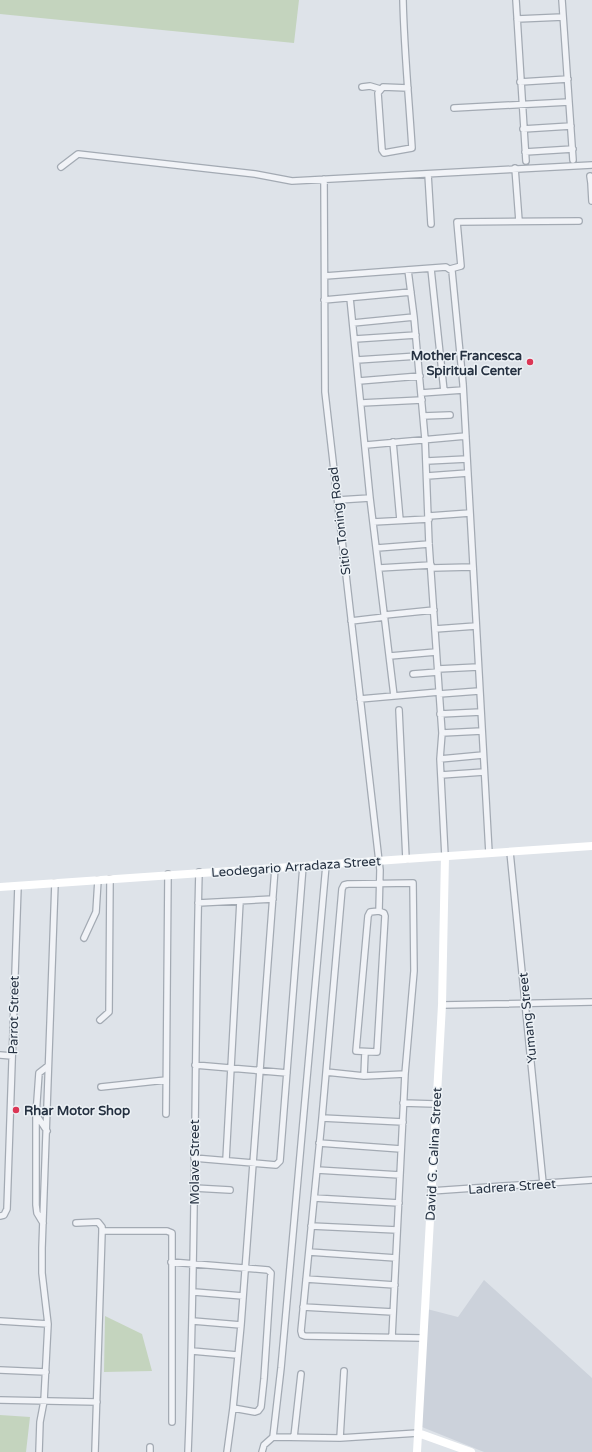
<svg xmlns="http://www.w3.org/2000/svg" width="592" height="1452" viewBox="0 0 592 1452" font-family="'Varela Round',sans-serif">
<rect width="100%" height="100%" fill="#dee3e9"/>
<path fill="#ccd2db" d="M484,1280L592,1378V1452H484L422,1427L427,1309L458,1317Z"/>
<path fill="#c4d4be" d="M0,0H299L294,43L0,14Z
M105,1316L142,1334L152,1371L104,1372Z
M0,1415L30,1417L26,1452H0Z"/>
<g fill="none" stroke-linecap="round" stroke-linejoin="round">
<g stroke="#a3aab3" stroke-width="8">
<path id="street" d="M403,0C404,49 409,99 412,148L384,153L382,150L378,93L383,87L408,88
M516,0L526,161
M562,0L573,160
M517,19L563,17
M520,82L568,79
M362,87L370,86L380,89
M454,108L569,102
M523,129L571,126
M525,152L573,149
M61,167L78,154L255,174L292,181L592,165
M515,168L519,221
M428,174L431,224
M590,176L591,183
M324,179L325,392L380,870L379,911
M592,183H591L592,201
M431,269L444,391
M450,269L461,266L457,222L579,221
M408,270L414,317L425,439L429,544L442,733L440,759L445,856
M325,276L446,267L452,271L463,384L489,853
M350,298L370,498L394,696
M324,300L411,292
M353,323L414,317
M355,339L416,335
M357,360L418,356
M359,381L420,376
M421,393L463,390
M361,403L422,400
M423,416L450,415
M393,442L400,520
M366,445L466,436
M427,461L467,459
M427,476L468,473
M338,500L370,498
M429,516L470,513
M373,522L429,519
M377,548L429,544
M379,568L431,565
M431,568L472,567
M385,615L434,610
M351,621L385,617
M435,629L476,626
M390,656L436,652
M438,669L478,667
M413,674L438,672
M439,694L479,691
M360,699L439,692
M399,710L406,859
M440,714L481,712
M442,733L482,731
M440,759L483,755
M441,775L484,772
M510,852L543,1183
M198,903L273,899
M379,911L384,913L385,916L377,1052L356,1051L368,916L370,912Z
M84,938L96,912L98,880
M442,1005L592,1002
M100,1020L109,1012L110,879
M0,1055L12,1056
M195,1065L287,1073
M326,1072L364,1076L405,1074
M364,1076L365,1052
M101,1087L166,1080
M403,1103L435,1104
M166,1114L168,874
M37,1116L47,1131
M322,1118L403,1122
M319,1143L401,1149
M194,1158L276,1165L280,1161L303,866
M226,1160L240,901
M317,1170L400,1175
M194,1188L230,1190
M431,1191L592,1180
M314,1198L399,1203
M0,1216L4,1215L7,1209L18,886
M43,1223L37,1213L36,1205V1115L39,1073L48,1066
M76,1223L98,1222L102,1227V1232
M311,1226L397,1230
M309,1252L396,1258
M171,1262L268,1270L271,1273L264,1379L261,1407L258,1411L255,1412L233,1408
M306,1279L395,1285
M194,1292L243,1296
M303,1307L393,1312
M0,1321L48,1324
M193,1321L241,1325
M392,1337L405,1074L414,971L413,883L348,884L344,885L342,889L322,1118L301,1331L302,1335L305,1336L423,1338
M192,1351L237,1355
M0,1370L46,1372
M0,1400L97,1402
M273,1437L340,1438L418,1433
M294,1437L301,1374
M340,1438L344,1371
M39,1452L40,1422L44,1401L48,1324L42,1273V1248L55,883
M95,1452L102,1232L105,1231H167L172,1233V1422
M150,1452V1447
M188,1452C196,1259 194,1066 199,872
M227,1452L233,1408L241,1325L275,868
M262,1452L264,1445L273,1437L281,1368L326,865"/>
</g>
<use href="#street" stroke="#f1f3f7" stroke-width="5.5"/>
<path stroke="#fff" stroke-width="8" d="M0,887L592,846
M418,1433L471,1452
M417,1452L442,1005L445,856"/>
</g>
<g fill="#db3655" stroke="#edf2f6" stroke-width="1.5">
<circle cx="530" cy="362" r="4"/>
<circle cx="16" cy="1110" r="4"/>
</g>
<g text-anchor="middle" stroke-width="3" stroke-linejoin="round" paint-order="stroke">
<g font-size="13" font-weight="bold" fill="#253141" stroke="#edf2f6" text-anchor="end">
<text x="522" y="360">Mother Francesca<tspan x="522" dy="15">Spiritual Center</tspan></text>
<text x="24" y="1115" text-anchor="start">Rhar Motor Shop</text>
</g>
<g font-size="13" fill="#253141" stroke="#edf2f6">
<text transform="translate(339 521) rotate(-97)" y="5">Sitio Toning Road</text>
<text transform="translate(296 866) rotate(-4)" y="5">Leodegario Arradaza Street</text>
<text transform="translate(13 1015) rotate(-89)" y="5">Parrot Street</text>
<text transform="translate(527 1018) rotate(-96)" y="5">Yumang Street</text>
<text transform="translate(433 1154) rotate(-87)" y="5">David G. Calina Street</text>
<text transform="translate(194 1162) rotate(-90)" y="5">Molave Street</text>
<text transform="translate(512 1186) rotate(-4)" y="5">Ladrera Street</text>
</g>
</g>
</svg>
